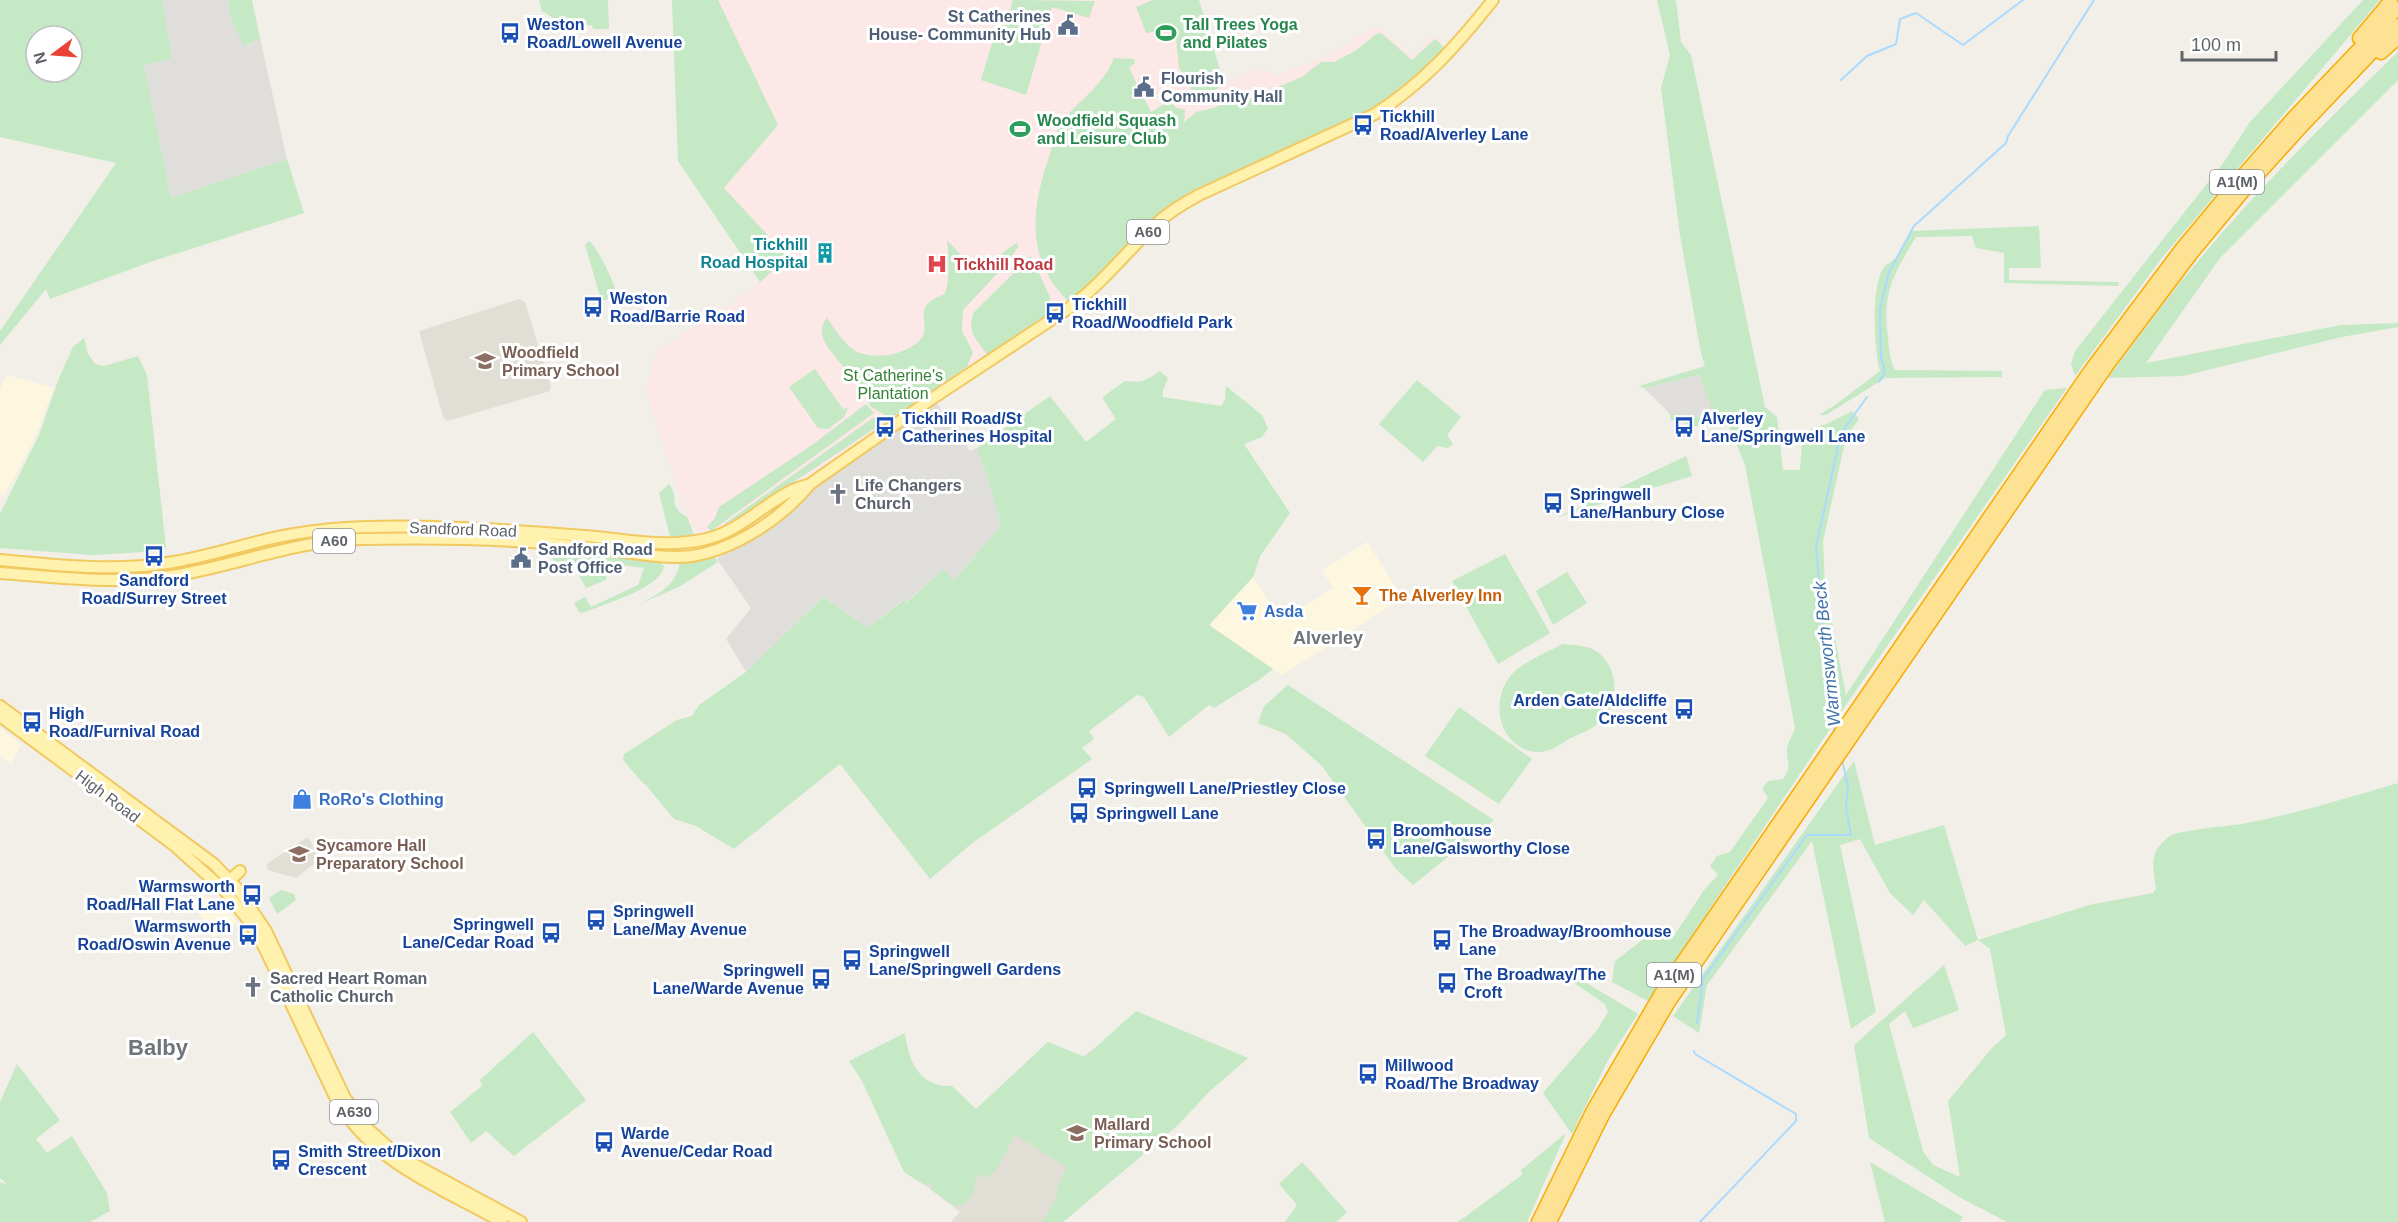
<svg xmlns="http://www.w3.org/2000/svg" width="2398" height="1222" viewBox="0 0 2398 1222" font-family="Arial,sans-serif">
<rect width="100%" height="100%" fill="#f1efe8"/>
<path fill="#fef7e0" d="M7,375L54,388L32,444L4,496L0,494V389Z
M1367,542L1403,598L1282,675L1209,626L1253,577L1282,620L1333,588L1322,570Z
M0,728L21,744L12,764L0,755Z
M204,896L220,902L238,923L213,938L193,903Z"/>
<path fill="#e0deda" d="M162,0H228L231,18L245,47L260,38L287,159L171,198L144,65L172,59Z
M1701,375L1715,418L1670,414L1644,388Z
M933,398L970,451L977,448L988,478L1001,525L954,581L943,569L905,603L902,601L868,628L823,597L746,672L726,639L751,608L717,559Z"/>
<path fill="#e1ded6" d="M519,299L525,302L551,386L550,391L447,421L443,417L419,331Z
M308,837L320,859L296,878L268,870L266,865L269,862Z
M1048,1042L1082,1057L1103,1042L1178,1125L1063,1222H951L960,1212L926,1186L982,1138L1022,1067Z"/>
<path fill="#fce8e6" d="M672,0H1198L1224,83L1258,69L1279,75L1330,54L1376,26L1412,57L1434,36L1452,51L1178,207L1088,294L737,527L699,541L683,504L646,390L656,352L728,306L766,278L746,243L680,153Z"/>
<path fill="#c5e8c5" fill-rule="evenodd" d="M0,0H162L172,59L144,65L171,198L287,159L304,213L150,262L50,299L46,289L0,345V331L116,163L0,137ZM36,36H72V72H36Z
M228,0H252L260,38L244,47L231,18Z
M539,0H608L609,29H593L592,25L562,27L558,21L542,11Z
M672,0H718L778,125L724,188L788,257L760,282L678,161Z
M1013,0L1095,1L1089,18L1052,7L1026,95L981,80L998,24L1005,26Z
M1153,0H1199L1224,83L1207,98L1193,93L1179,68L1175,28L1146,33L1136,7Z
M1657,0H1676L1681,42L1691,55L1765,407L1777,417L1783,470H1800L1803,432L1829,423L1852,411L1859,419L1846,437L1823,541L1825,587L1846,695L2045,390L2067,388L1848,702L1648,1001L1612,982L1615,961L1658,928L1668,930L1674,936L1704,890L1718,875L1710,866L1717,856L1730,852L1768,798L1762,788L1768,781L1783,779C1793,764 1786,763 1787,749C1788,742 1793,734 1795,728L1745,465L1729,426H1695L1671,420L1670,414L1715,418L1700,375L1644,388L1639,386L1705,366L1701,353L1680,235L1661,88L1670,55Z
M2363,0H2380L2161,259L2075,376L2071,364L2075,351L2224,162L2250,122Z
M1381,33L1412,60L1435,39L1447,50L1413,84L1376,109L1197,189C1148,220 1110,262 1070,303C1025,261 1031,209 1049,157C1053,146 1055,131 1062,122C1081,97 1100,90 1114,58L1134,59L1135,63L1129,68L1151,112L1169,101L1177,108L1185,110L1184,123L1172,133L1196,112L1214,108L1239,96L1258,99L1280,86L1302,77L1321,62H1334L1355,51L1376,34Z
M2398,52V80L2220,258L2146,363L2341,325L2398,323V327L2342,337L2183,376L2108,378C2132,347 2155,314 2180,283C2246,201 2322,125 2398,52Z
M2039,226L2041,268H2009V280L2119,282L2118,286L2004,283V253L1976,248L1972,236L1916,237C1893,275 1882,292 1888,338C1889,350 1890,360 1895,370L2002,371V377L1885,378L1826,415H1819L1835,405L1880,371C1874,350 1871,287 1883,269C1886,264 1894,261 1897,256C1903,249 1907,239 1911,231Z
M947,240L967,261L976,273C993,267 1001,250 1018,243V247L1008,262L963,310L962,331L973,352L967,367L891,419L870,406L856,380L857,368L844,367C833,354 812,334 827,318C834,328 841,339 850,347C866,362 904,356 919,341C935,325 907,307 945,294C950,276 949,259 947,240Z
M589,241C595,244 617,286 616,294L606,300L601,299L585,245Z
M1031,256L1050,297L1047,318L988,356C977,340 966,332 974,312Z
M84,338L88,354L95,364L104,366L138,356L147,375L166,547L162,551L92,555L0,548V514L39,435L59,378L73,347Z
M815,369L843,409L848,408L844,417L828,429L818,428L789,387Z
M1160,371L1168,378L1163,391V397L1221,406L1225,400L1226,386L1262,415L1268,428L1262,437L1244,444L1290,513L1260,556L1253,577L1209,625L1273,669L1259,680L1214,708L1209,705L1169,737L1144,697L1137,695L1089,731L1094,739L1082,748L1092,759L971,844L930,879L840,764L734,849L696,826L674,819L646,785L641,781L623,760L624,754L677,720L692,716L699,705L746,672L823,597L868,628L903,601L906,603L943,569L954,581L1001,525L988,478L977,448L1050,396L1086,442L1116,419L1103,399L1104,396L1125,381C1142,383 1144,382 1160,371Z
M1417,380L1461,417L1447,435L1453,444L1448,448L1437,446L1423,462L1379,424Z
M866,404L874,413L711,531L707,527L715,518L719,507L812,445Z
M877,415L886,421L738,519L724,524Z
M1686,456L1692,476L1558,517Z
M669,484C680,498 667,506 687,517L695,537L675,540L670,536L659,493Z
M556,548L659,561L664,566C662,588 603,604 583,613L579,612L574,603L585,597L591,607L638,585L644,568L607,563L606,580L586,588L572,563L556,568L550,552Z
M724,551L715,558L718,562L679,587L639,604C659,594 676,586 680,562Z
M1505,554L1550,633L1498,664L1452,581Z
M1567,572L1587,603L1553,625L1536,591Z
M1563,644C1573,645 1585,645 1594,650C1618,663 1622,703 1601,721C1593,729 1579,734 1569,739C1559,745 1549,753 1536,752C1497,748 1488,696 1515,671C1526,661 1549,651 1563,644Z
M1288,685L1494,820L1413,885L1396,869L1322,766L1286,734L1258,723L1264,706Z
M1459,707L1532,759L1499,804L1425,756Z
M1854,761L1875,845L1944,825L1978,940L2089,905L2153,893L2156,889C2153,865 2148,852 2170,836C2180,830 2228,826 2242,824C2295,814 2347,798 2398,783V1222H2007L1959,1197L1869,1138L1854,1045L1944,965L1959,1010L1913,1028L1905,1011L1889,1024L1923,1151L1933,1165L1960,1177L1948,1101L1992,1048L2006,1035L1990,949L1978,940L1965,946L1924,900L1913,915L1890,893L1860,839L1840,845L1876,1012L1851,1029L1812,841L1707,985L1699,1033L1673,1016Z
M281,890L294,894L296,900L277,914L269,898Z
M1568,972L1638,1014L1608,1060L1572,1134L1543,1093L1598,1029L1608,1012L1605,1004L1571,981Z
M1136,1011L1248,1058L1209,1092L1178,1125L1063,1222H1042L1057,1197L1058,1185L1067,1167L1015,1135L997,1169L986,1178L979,1174L973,1185L976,1188L964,1205L959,1204L956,1207L932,1190L931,1182L926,1186L904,1172L862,1081L849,1061L905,1033C908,1061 920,1088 952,1086L976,1109L1048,1042L1085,1057Z
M533,1032L586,1100L514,1156L486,1131L471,1143L450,1112L482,1086L480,1080Z
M17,1064L60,1120L36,1139L47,1153L72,1136L107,1193L110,1211L90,1222H0V1182L8,1185L0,1178V1102Z
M1566,1133L1527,1222H1458L1522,1175L1521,1170Z
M1302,1162C1318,1178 1331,1195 1347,1212L1336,1222H1285L1297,1205L1279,1184Z
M1870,1162L1963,1217L1960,1222H1885Z"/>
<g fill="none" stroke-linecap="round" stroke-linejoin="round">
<path stroke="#aadaff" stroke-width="2" d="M1841,80L1867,56L1896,44L1900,19L1916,13L1963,45L2023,0
M1879,382L1885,372L1881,357L1880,309L1889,272L1914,226L2006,143L2008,136L2094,0
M1835,734L1832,719L1816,547L1841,433L1867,397
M1697,1023L1703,979L1807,835H1851L1846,808L1848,786L1842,760
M1694,1051L1695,1054L1796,1114V1121L1700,1222"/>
<g stroke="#f2c960" stroke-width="14">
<path id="major" d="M0,560C56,565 112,572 167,563C203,558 238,546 273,538C304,531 336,528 368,527C440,525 513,530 585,536C626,539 661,548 702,540C737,533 759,508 789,492C795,488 803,487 810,484
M0,573C57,577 114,585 172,576C236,566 296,540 362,539C423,538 484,538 544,543C571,546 598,548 625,552C647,555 669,559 692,556C736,549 782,518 810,484L933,398L1069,308C1102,284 1127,251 1156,224C1169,212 1184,203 1199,195L1375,114C1425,82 1457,45 1493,0
M0,706L214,864L237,888L266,931L345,1098L367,1128L397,1155L521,1222
M0,716L175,846L225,891L248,920L265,949L337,1101C376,1165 440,1187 502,1222
M230,880L240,871"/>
</g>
<g stroke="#f9ab00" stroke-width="15">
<path id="highway" d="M2359,38L2391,0
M2381,53L2398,38
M1538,1222L1593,1110L1660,995L2092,368L2182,248L2237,182L2293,118L2398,8
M1550,1222L1603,1115L1669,1002L2107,366L2192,253L2246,188L2303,125L2398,25"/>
</g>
<use href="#major" stroke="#fff2af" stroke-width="10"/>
<use href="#highway" stroke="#fde293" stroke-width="12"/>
</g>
<defs>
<g id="civic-bare" transform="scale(1.62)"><path d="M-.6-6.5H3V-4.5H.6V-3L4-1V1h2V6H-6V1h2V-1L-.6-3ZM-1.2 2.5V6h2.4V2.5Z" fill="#5c6f8a" stroke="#fff" stroke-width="2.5" paint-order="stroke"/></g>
<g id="bus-bare" transform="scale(1.62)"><path d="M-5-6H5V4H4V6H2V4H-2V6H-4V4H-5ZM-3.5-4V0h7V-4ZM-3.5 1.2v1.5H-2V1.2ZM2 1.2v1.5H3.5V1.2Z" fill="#1a4fb4" stroke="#fff" stroke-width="2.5" paint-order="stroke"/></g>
<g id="stadium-bare" transform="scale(1.62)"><path d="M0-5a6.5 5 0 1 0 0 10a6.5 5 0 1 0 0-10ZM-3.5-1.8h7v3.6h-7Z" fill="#2e9e5b" stroke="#fff" stroke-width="2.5" paint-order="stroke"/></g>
<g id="building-bare" transform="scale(1.62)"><path d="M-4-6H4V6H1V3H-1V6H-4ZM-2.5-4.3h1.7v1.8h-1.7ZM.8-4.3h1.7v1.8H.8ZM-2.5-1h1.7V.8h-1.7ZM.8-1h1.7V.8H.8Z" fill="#0f9aa8" stroke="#fff" stroke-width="2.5" paint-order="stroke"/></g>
<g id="hospital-bare" transform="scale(1.62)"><path d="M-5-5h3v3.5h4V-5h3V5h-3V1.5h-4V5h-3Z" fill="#e0444e" stroke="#fff" stroke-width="2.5" paint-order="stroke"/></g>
<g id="school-bare" transform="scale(1.62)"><path d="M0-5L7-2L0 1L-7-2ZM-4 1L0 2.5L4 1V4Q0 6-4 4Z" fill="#8d6e63" stroke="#fff" stroke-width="2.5" paint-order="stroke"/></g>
<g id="church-bare" transform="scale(1.62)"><path d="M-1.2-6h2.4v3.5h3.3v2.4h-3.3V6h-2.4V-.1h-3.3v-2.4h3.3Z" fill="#6b7280" stroke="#fff" stroke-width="2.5" paint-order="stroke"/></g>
<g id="bar-bare" transform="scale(1.62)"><path d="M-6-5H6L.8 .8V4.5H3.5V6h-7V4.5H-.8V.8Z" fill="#e8710a" stroke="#fff" stroke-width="2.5" paint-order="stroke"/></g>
<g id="supermarket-bare" transform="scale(1.62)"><path d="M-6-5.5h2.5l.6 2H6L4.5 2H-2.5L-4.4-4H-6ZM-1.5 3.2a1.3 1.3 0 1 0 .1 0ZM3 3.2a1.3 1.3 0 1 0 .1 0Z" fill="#3f7fe0" stroke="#fff" stroke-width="2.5" paint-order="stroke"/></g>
<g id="shop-bare" transform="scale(1.62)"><path d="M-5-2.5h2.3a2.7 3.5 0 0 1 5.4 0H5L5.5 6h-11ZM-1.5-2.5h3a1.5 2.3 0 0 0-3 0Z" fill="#3f7fe0" stroke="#fff" stroke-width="2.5" paint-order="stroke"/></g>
</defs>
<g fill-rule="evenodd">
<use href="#civic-bare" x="1068" y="25"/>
<use href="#bus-bare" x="510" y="33"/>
<use href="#stadium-bare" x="1166" y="33"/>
<use href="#civic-bare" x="1144" y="87"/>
<use href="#bus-bare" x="1363" y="125"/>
<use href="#stadium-bare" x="1020" y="129"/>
<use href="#building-bare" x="825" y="253"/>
<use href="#hospital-bare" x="937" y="264"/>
<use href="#bus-bare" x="593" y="307"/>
<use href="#bus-bare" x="1055" y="313"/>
<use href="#school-bare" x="485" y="361"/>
<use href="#bus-bare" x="885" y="427"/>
<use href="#bus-bare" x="1684" y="427"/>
<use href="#church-bare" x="838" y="494"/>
<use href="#bus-bare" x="1553" y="503"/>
<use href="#bus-bare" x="154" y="556"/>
<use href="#civic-bare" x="521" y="558"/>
<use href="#bar-bare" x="1362" y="595"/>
<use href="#supermarket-bare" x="1247" y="611"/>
<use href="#bus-bare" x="1684" y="709"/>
<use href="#bus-bare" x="32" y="722"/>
<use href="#bus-bare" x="1087" y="788"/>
<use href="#shop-bare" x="302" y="799"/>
<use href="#bus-bare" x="1079" y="813"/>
<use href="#bus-bare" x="1376" y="839"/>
<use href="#school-bare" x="299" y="854"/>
<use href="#bus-bare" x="252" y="895"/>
<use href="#bus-bare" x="596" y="920"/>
<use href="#bus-bare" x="551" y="933"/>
<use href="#bus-bare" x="248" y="935"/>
<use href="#bus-bare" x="1442" y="940"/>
<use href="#bus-bare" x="852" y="960"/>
<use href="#bus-bare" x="821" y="979"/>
<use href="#bus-bare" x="1447" y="983"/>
<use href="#church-bare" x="253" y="987"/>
<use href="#bus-bare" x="1368" y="1074"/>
<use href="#school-bare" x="1077" y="1133"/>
<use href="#bus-bare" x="604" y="1142"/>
<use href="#bus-bare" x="281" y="1160"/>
</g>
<g text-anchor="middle" stroke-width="6" stroke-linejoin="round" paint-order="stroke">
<g fill="#fff" stroke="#8f9295" stroke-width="1.5">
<rect x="2210" y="170" width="54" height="24" rx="4.5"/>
<rect x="1127" y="220" width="42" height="24" rx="4.5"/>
<rect x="313" y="529" width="42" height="24" rx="4.5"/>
<rect x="1647" y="963" width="54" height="24" rx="4.5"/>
<rect x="330" y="1100" width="48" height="24" rx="4.5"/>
</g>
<g font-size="15" font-weight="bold" fill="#5f6368">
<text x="2237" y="187">A1(M)</text>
<text x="1148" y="237">A60</text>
<text x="334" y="546">A60</text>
<text x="1674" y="980">A1(M)</text>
<text x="354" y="1117">A630</text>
</g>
<g font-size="16" font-weight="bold" fill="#4e5e75" stroke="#fff" text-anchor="start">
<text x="1051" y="22" text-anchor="end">St Catherines<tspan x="1051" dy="18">House- Community Hub</tspan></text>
<text x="1161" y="84">Flourish<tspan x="1161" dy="18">Community Hall</tspan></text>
<text x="538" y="555">Sandford Road<tspan x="538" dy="18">Post Office</tspan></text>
</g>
<g font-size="16" font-weight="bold" fill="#164399" stroke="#fff" text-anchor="start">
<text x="527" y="30">Weston<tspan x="527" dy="18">Road/Lowell Avenue</tspan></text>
<text x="1380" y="122">Tickhill<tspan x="1380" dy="18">Road/Alverley Lane</tspan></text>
<text x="610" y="304">Weston<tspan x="610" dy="18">Road/Barrie Road</tspan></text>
<text x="1072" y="310">Tickhill<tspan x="1072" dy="18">Road/Woodfield Park</tspan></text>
<text x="902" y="424">Tickhill Road/St<tspan x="902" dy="18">Catherines Hospital</tspan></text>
<text x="1701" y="424">Alverley<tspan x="1701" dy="18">Lane/Springwell Lane</tspan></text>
<text x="1570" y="500">Springwell<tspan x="1570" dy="18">Lane/Hanbury Close</tspan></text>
<text x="154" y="586" text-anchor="middle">Sandford<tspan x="154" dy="18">Road/Surrey Street</tspan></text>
<text x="1667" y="706" text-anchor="end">Arden Gate/Aldcliffe<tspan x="1667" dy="18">Crescent</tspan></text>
<text x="49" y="719">High<tspan x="49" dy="18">Road/Furnival Road</tspan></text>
<text x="1104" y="794">Springwell Lane/Priestley Close</text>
<text x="1096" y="819">Springwell Lane</text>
<text x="1393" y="836">Broomhouse<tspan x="1393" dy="18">Lane/Galsworthy Close</tspan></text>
<text x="235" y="892" text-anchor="end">Warmsworth<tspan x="235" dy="18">Road/Hall Flat Lane</tspan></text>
<text x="613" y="917">Springwell<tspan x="613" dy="18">Lane/May Avenue</tspan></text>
<text x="534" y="930" text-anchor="end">Springwell<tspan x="534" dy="18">Lane/Cedar Road</tspan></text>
<text x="231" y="932" text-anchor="end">Warmsworth<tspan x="231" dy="18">Road/Oswin Avenue</tspan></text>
<text x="1459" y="937">The Broadway/Broomhouse<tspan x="1459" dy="18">Lane</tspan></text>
<text x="869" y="957">Springwell<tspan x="869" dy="18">Lane/Springwell Gardens</tspan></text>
<text x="804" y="976" text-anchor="end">Springwell<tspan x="804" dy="18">Lane/Warde Avenue</tspan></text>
<text x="1464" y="980">The Broadway/The<tspan x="1464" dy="18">Croft</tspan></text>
<text x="1385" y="1071">Millwood<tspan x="1385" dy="18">Road/The Broadway</tspan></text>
<text x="621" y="1139">Warde<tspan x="621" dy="18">Avenue/Cedar Road</tspan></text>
<text x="298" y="1157">Smith Street/Dixon<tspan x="298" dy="18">Crescent</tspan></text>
</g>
<g font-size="16" font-weight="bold" fill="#27864d" stroke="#fff" text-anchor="start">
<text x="1183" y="30">Tall Trees Yoga<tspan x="1183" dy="18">and Pilates</tspan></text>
<text x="1037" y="126">Woodfield Squash<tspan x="1037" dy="18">and Leisure Club</tspan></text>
</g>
<g font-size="16" font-weight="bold" fill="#0d838f" stroke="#fff" text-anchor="end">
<text x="808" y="250">Tickhill<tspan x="808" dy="18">Road Hospital</tspan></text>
</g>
<g font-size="16" font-weight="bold" fill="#be3a42" stroke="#fff" text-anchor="start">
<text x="954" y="270">Tickhill Road</text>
</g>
<g font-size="16" font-weight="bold" fill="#785e54" stroke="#fff" text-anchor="start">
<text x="502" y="358">Woodfield<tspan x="502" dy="18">Primary School</tspan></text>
<text x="316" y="851">Sycamore Hall<tspan x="316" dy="18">Preparatory School</tspan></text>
<text x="1094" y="1130">Mallard<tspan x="1094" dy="18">Primary School</tspan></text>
</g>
<g font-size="16" fill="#348238" stroke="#fff">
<text x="893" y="381">St Catherine's<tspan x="893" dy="18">Plantation</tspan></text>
</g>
<g font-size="16" font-weight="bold" fill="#5b616d" stroke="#fff" text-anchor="start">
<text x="855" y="491">Life Changers<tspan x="855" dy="18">Church</tspan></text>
<text x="270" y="984">Sacred Heart Roman<tspan x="270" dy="18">Catholic Church</tspan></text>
</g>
<g font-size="16" fill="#5f6368" stroke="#fff">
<text transform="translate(463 529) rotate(2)" y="6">Sandford Road</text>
<text transform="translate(108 796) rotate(37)" y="6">High Road</text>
</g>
<g font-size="16" font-weight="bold" fill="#c56008" stroke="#fff" text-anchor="start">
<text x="1379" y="601">The Alverley Inn</text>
</g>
<g font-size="16" font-weight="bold" fill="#366cbe" stroke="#fff" text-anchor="start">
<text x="1264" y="617">Asda</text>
<text x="319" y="805">RoRo's Clothing</text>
</g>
<g font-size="18" font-weight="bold" fill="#70757a" stroke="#fff">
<text x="1328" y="644">Alverley</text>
</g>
<g font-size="18" font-style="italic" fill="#4174aa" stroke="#fff">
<text transform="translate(1827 654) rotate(-96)" y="6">Warmsworth Beck</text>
</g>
<g font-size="22" font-weight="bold" fill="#70757a" stroke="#fff">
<text x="158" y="1055">Balby</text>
</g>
</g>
<g transform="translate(54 54) rotate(254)"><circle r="28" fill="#ffffff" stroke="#bfc1c3" stroke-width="1.5"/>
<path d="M0-4.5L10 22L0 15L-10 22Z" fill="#ea4335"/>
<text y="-9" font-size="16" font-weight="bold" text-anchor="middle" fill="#5f6368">N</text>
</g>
<path d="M2182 51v9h94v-9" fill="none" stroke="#5f6368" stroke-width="3"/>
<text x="2191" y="51" font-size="18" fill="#5f6368" stroke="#ffffff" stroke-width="4.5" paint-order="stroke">100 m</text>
</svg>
